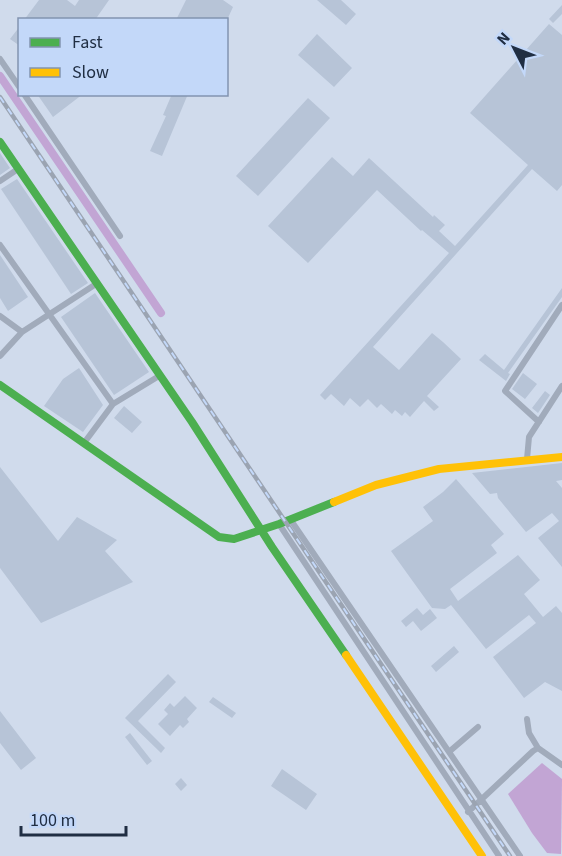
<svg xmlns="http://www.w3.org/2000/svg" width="562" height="856" viewBox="0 0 562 856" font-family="'Source Sans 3',sans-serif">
<rect width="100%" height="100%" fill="#d0dbec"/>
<path fill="#c2a5d4" d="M542,763L562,779L561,854L547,853L532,833L508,794Z"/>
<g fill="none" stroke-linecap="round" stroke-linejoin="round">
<path stroke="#c2a5d4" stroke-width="8" d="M0,76L161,313"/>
</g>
<path fill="#b7c4d7" d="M39,0H67L75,6L79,0H109L95,20H24Z
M186,0H223L233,7L227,20H176Z
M317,0H341L356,14L346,25Z
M562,5V14L553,23L549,19Z
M549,24L562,35V185L557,191L532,169L373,347L399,370L432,333L443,342L461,359L427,396L439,407L434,411L424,401L410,417L405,412L402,416L395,410L392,414L381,404L377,408L368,399L360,407L350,398L344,406L331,394L325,400L320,395L449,253L422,230L421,231L377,190L308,263L268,226L332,157L353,176L369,158L433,217L434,215L445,225L439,231L455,246L528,165L470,113Z
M20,26V46L10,39Z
M317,34L352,68L334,87L298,55Z
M37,94H83L53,117Z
M172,94H188L162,156L150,151L166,116L163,115Z
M308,98L330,118L258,196L236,176Z
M0,153L10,168L0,175Z
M17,179L88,283L71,294L1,189Z
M0,255L28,297L8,311L0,298Z
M562,288V297L508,373L510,374L506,381L479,360L485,354L504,370Z
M95,293L149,372L114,395L61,317Z
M79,368L103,405L83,432L44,406L63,379Z
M523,373L537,384L525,399L512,389Z
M545,391L550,395L538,413L532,408Z
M124,406L142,422L132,433L114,418Z
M562,463V480L556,481L562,488V567L538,538L559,521L552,513L526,532L498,498L497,493L490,494L472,473Z
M0,467L58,541L77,517L117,540L105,551L133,582L41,623L0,568Z
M456,479L504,534L491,545L497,553L450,589L458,601L518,555L540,580L524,594L543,617L556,606L562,613V691L545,682L524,698L493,657L536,623L529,615L486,649L451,605L445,609L432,608L391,551L433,521L423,507L443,492Z
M417,608L423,615L430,609L437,618L421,631L413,621L406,627L401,621Z
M454,646L459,652L436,672L431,666Z
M168,674L176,682L138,721L165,748L161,753L125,718Z
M185,696L197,708L187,719L189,722L183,728L180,725L170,736L158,724L168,714L164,710L170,703L174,707Z
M213,697L236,713L232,718L209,702Z
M0,711L36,758L21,770L0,743Z
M130,733L152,761L147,765L125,737Z
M282,769L317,794L306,810L271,786Z
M181,778L187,785L181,791L175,784Z"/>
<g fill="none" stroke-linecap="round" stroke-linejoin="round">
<path stroke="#a1abbb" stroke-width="6" d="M0,59L20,88
M24,94L120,236
M0,181L18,169
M0,245L113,404
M0,316L22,332
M0,356L22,332L96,284
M539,422L505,391L562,305
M84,443L113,404L159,376
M527,459L529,437L562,386
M290,519L520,856
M279,524L499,856
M527,719L529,733L538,748
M450,751L478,727
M468,812L533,751L538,748L562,765"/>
<path stroke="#4caf50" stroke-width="8" d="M0,142L192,422L272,547L346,655
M0,385L219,537L234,539L279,524L334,502"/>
<path stroke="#ffc107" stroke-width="8" d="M334,502L376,485L439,469L562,457
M346,655L482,856"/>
<g stroke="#9ba4b2" stroke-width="4.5">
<path id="rail" d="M0,97L510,856"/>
</g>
<use href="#rail" stroke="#c3d8f9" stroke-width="2" stroke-dasharray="7" stroke-linecap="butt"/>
</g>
<rect x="18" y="18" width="210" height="78" fill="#c3d8f9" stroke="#8294b0" stroke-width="1.5"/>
<rect x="30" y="38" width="30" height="9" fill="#4caf50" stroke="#8294b0" stroke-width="1.5"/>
<text x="72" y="48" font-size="18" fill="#202e43">Fast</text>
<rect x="30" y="68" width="30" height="9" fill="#ffc107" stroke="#8294b0" stroke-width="1.5"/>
<text x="72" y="78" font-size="18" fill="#202e43">Slow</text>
<g transform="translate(514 48) rotate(312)" stroke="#c3d8f9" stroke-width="4.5" paint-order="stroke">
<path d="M0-4.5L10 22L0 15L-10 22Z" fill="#202e43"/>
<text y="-9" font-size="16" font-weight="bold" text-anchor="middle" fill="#202e43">N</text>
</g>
<path d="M21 826v9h105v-9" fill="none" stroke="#202e43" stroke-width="3"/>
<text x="30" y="826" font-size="18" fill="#202e43" stroke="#c3d8f9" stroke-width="4.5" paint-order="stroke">100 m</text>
</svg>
